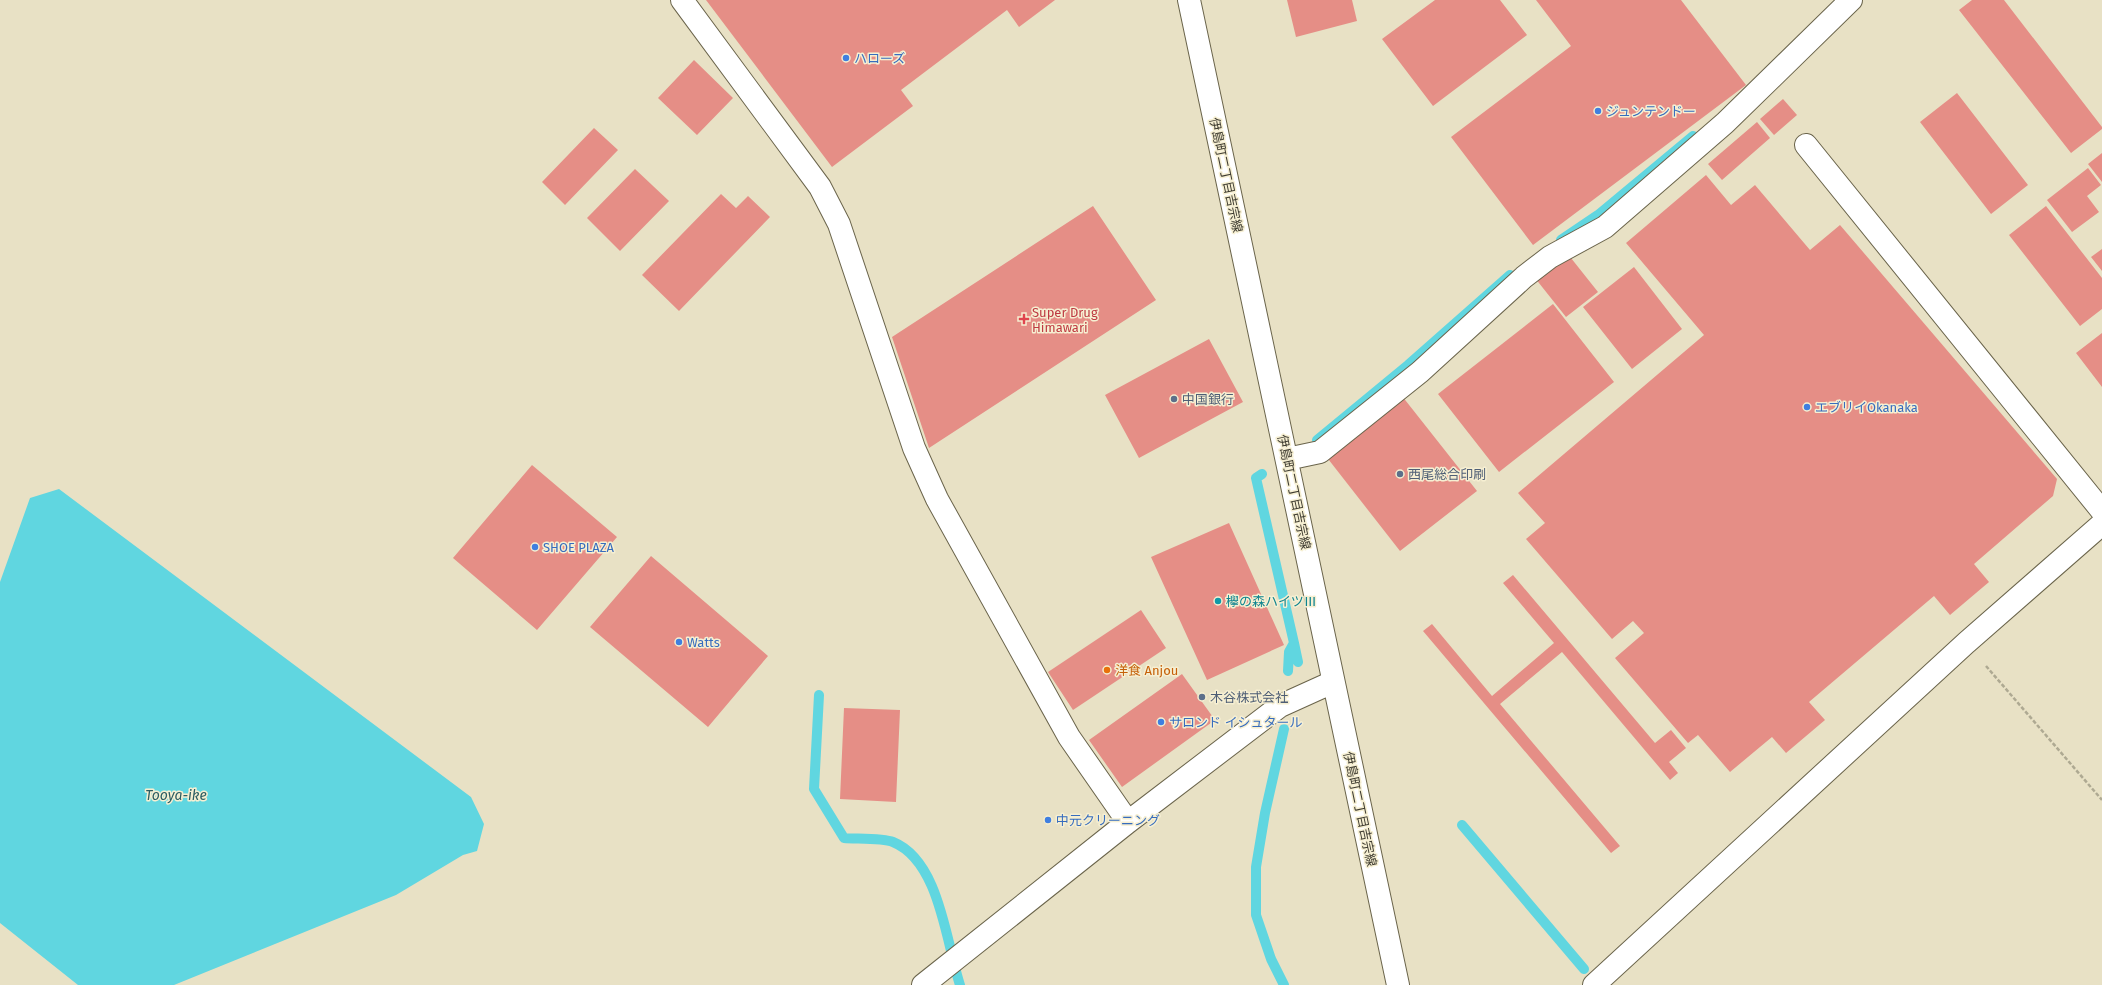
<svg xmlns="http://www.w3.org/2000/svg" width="2102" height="985" viewBox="0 0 2102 985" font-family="'Fira Sans','Noto Sans JP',sans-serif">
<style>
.water{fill:#60d6e0}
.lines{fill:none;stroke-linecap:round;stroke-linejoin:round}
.stream{stroke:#60d6e0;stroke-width:10}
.building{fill:#e58e86}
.minor-casing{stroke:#6a644b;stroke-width:24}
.path{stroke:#aea992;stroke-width:2.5;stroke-dasharray:4 2;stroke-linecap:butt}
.minor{stroke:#fff;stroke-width:22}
.shop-dot{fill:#3f7fe0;stroke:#f6efd2;stroke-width:1.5}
.health-dot{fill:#e0444e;stroke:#f6efd2;stroke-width:1.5}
.service-dot{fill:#5c6f8a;stroke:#f6efd2;stroke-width:1.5}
.culture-dot{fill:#0f9aa8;stroke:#f6efd2;stroke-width:1.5}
.food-dot{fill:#e8710a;stroke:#f6efd2;stroke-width:1.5}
.labels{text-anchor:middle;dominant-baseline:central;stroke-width:3;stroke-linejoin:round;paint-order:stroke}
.shop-label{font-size:13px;fill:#366cbe;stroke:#f6efd2;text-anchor:start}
.street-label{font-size:13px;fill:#3f3c31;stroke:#f6efd2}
.health-label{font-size:13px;fill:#be3a42;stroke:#f6efd2;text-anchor:start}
.service-label{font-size:13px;fill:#4e5e75;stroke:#f6efd2;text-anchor:start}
.culture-label{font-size:13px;fill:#0d838f;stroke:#f6efd2;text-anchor:start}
.food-label{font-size:13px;fill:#c56008;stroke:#f6efd2;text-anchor:start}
.water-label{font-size:14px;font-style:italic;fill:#2b5d62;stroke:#f6efd2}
</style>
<rect width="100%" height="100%" fill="#e8e1c5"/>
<path class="water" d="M 59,489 L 471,797 L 484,824 L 477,851 L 463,855 L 396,895 L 174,985 L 78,985 L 0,923 L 0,582 L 30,498 Z"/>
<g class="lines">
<path class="stream" d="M 1561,240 L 1598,215 L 1693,136
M 1317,440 L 1408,365 L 1510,275
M 1262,474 L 1256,478 L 1294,643 L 1289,652 L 1288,671
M 1294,643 L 1298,662
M 819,695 L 814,789 L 844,838 C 856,839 883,838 893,842 C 940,861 946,943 960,985
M 1462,825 L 1584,969
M 1284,985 L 1271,959 L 1256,915 L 1256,867 L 1265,813 L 1284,729"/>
</g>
<path class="building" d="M 706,0 L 1055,0 L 1019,27 L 1007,10 L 901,90 L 913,106 L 832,167 Z
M 1287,0 L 1352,0 L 1357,21 L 1296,37 Z
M 1435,0 L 1500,0 L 1527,35 L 1433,106 L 1382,39 Z
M 1536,0 L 1681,0 L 1746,85 L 1533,245 L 1451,137 L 1571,46 Z
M 1972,0 L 2004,0 L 2102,127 L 2102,129 L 2071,153 L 1959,10 Z
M 694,60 L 733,98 L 697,135 L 658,98 Z
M 1957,93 L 2028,185 L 1991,214 L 1920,122 Z
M 1783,99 L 1797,115 L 1774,135 L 1760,119 Z
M 1757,122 L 1770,138 L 1722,180 L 1708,164 Z
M 594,128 L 618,150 L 565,205 L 542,182 Z
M 2102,153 L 2102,182 L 2088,164 Z
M 2088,168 L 2101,185 L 2087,196 L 2099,212 L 2072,232 L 2047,200 Z
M 635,169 L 669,201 L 620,251 L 587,218 Z
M 1706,175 L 1731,205 L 1755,185 L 1810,250 L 1840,225 L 2057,479 L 2053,496 L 1974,564 L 1989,582 L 1950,615 L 1934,596 L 1809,702 L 1825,720 L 1786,753 L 1772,737 L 1730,772 L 1698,735 L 1688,743 L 1615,658 L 1644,633 L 1633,621 L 1612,639 L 1526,539 L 1545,523 L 1518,493 L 1704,335 L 1626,243 Z
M 721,194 L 736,208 L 748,196 L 770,217 L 679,311 L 642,275 Z
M 1093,206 L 1156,300 L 929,448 L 892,337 Z
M 2046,206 L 2102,278 L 2102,309 L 2080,326 L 2009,235 Z
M 2102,249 L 2102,271 L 2091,257 Z
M 1567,253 L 1598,292 L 1566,317 L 1535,278 Z
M 1634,267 L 1682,329 L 1632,369 L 1583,307 Z
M 1553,304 L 1614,382 L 1499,472 L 1438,394 Z
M 2102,333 L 2102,387 L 2076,353 Z
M 1209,339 L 1243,402 L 1139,458 L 1105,395 Z
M 1402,396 L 1477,491 L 1400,551 L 1325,455 Z
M 532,465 L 617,537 L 537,630 L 453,558 Z
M 1229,523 L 1284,645 L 1207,680 L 1151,557 Z
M 651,556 L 768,656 L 708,727 L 590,627 Z
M 1513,575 L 1655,743 L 1671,730 L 1686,748 L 1669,762 L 1678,773 L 1670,780 L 1562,652 L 1500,704 L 1620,846 L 1611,853 L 1423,631 L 1432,624 L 1492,696 L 1554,643 L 1503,583 Z
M 1141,610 L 1166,648 L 1073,710 L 1048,672 Z
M 1182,674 L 1215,720 L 1122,787 L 1089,740 Z
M 844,708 L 900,710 L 896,802 L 840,799 Z"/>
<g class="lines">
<defs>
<path id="minor" d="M 682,0 L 820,187 L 839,224 L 914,448 L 937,499 L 1069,737 L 1128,822
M 1189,0 L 1398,985
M 1806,145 L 2102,511
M 1287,459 L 1320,452 L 1420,372 L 1524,277 L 1550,257 L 1605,227 L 1725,123 L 1851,0
M 923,985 L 1128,822 L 1280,706 L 1333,682
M 1594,985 L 1966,643 L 2102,524"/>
</defs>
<use href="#minor" class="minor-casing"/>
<path class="path" d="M 1986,666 L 2102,800"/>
<use href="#minor" class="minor"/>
</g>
<g class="shop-dot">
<circle cx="846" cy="58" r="4"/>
<circle cx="1598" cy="111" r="4"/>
<circle cx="1807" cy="407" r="4"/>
<circle cx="535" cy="547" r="4"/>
<circle cx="679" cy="642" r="4"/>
<circle cx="1161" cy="722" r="4"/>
<circle cx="1048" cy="820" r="4"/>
</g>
<path class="health-dot" d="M1022 313h4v4h4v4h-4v4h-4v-4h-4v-4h4z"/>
<g class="service-dot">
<circle cx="1174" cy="399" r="4"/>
<circle cx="1400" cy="474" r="4"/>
<circle cx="1202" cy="697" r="4"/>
</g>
<circle class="culture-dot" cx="1218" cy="601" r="4"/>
<circle class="food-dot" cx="1107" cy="670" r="4"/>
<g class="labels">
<g class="shop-label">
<text x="854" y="58">ハローズ</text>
<text x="1606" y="111">ジュンテンドー</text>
<text x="1815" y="407">エブリイOkanaka</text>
<text x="543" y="547">SHOE PLAZA</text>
<text x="687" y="642">Watts</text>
<text x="1169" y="722">サロンド イシュタール</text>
<text x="1056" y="820">中元クリーニング</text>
</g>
<g class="street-label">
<text transform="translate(1226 175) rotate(78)">伊島町二丁目吉宗線</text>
<text transform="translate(1294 492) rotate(78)">伊島町二丁目吉宗線</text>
<text transform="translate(1360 809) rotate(78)">伊島町二丁目吉宗線</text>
</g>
<g class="health-label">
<text x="1032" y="312">Super Drug<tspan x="1032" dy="15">Himawari</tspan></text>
</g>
<g class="service-label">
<text x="1182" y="399">中国銀行</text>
<text x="1408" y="474">西尾総合印刷</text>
<text x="1210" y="697">木谷株式会社</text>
</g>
<g class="culture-label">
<text x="1226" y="601">欅の森ハイツⅢ</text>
</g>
<g class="food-label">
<text x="1115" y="670">洋食 Anjou</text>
</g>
<g class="water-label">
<text x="176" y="795">Tooya-ike</text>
</g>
</g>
</svg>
